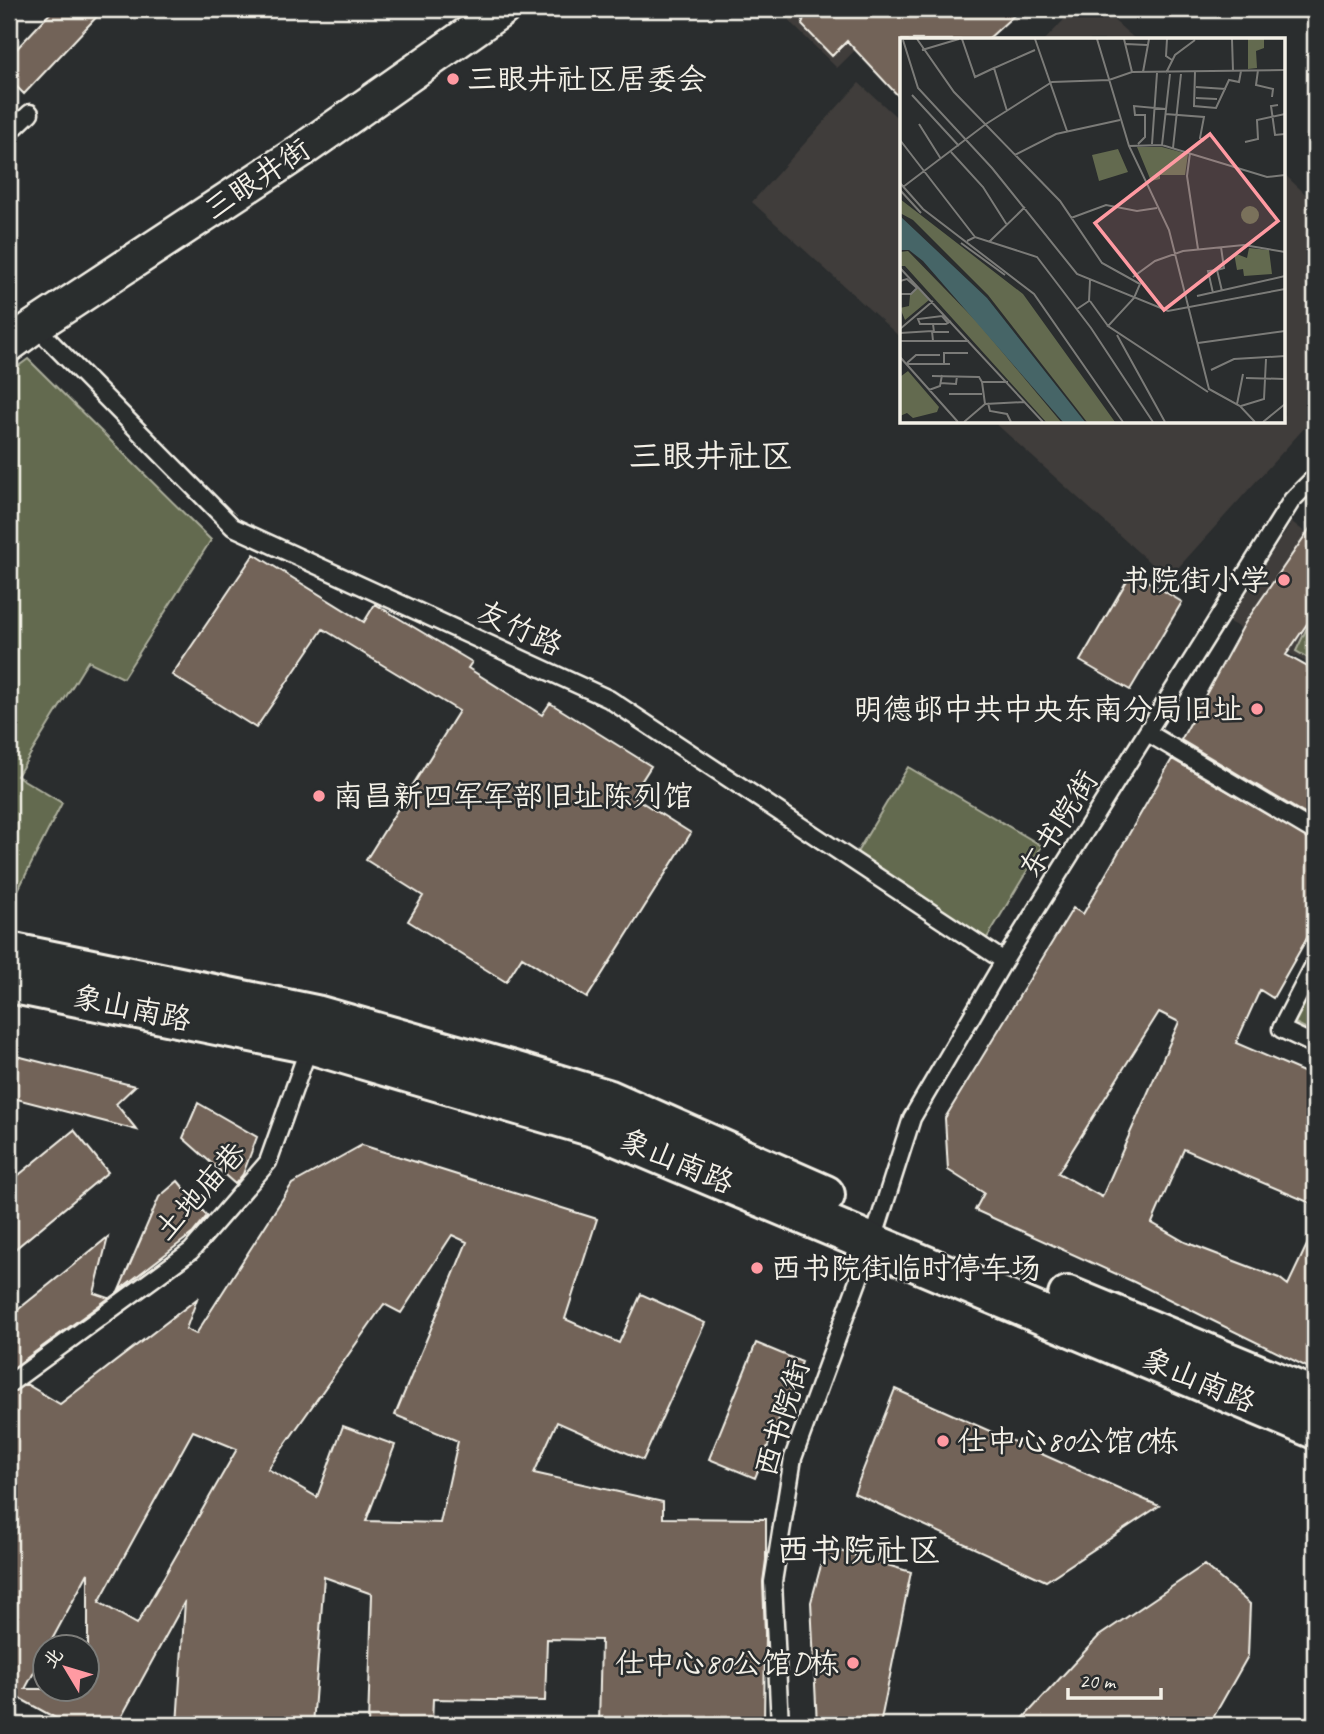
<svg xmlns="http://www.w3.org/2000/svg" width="1324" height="1734" viewBox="0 0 1324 1734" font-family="Caveat,'LXGW WenKai TC',sans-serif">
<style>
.built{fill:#403d3b}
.green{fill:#636a4f;stroke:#acae9c;stroke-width:2}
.building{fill:#726358;stroke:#f4f1e8;stroke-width:2;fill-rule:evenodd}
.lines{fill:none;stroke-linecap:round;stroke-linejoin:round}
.service-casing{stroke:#f4f1e8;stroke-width:21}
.minor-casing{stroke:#f4f1e8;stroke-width:38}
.primary-casing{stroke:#f4f1e8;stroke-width:44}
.service{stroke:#2a2d2e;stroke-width:16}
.minor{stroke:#2a2d2e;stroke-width:33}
.primary{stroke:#2a2d2e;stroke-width:38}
.poi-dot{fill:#ff9aa2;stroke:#2a2d2e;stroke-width:2.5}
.labels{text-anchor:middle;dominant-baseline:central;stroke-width:5;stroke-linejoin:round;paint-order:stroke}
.poi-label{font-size:30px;fill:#f4f1e8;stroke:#2a2d2e;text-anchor:start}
.street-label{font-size:30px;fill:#f4f1e8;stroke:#2a2d2e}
.quarter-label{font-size:33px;fill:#f4f1e8;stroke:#2a2d2e}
.inset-road{fill:none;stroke:#7b7b78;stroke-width:2}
.view{fill:#ff9aa2;fill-opacity:0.15;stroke:#ff9aa2;stroke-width:3.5}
.inset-edge{fill:none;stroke:#f4f1e8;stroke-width:3.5}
</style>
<rect width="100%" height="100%" fill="#2a2d2e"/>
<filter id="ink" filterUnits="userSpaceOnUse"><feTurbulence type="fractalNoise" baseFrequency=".0143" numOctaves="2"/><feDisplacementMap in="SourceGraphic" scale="14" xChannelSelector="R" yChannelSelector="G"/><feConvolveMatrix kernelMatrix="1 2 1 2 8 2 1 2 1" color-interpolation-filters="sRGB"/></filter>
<g filter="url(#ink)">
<path class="built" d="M 791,9 L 897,9 L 837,68 L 790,22 Z
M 1074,9 L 1101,9 L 1136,40 L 1045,40 Z
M 859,83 L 902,122 L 902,339 L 752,202 Z
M 1284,174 L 1315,203 L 1315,416 L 1168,579 L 994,422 L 1284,422 Z
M 1292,522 L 1315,540 L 1315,667 L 1227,621 Z"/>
<path class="green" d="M 28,359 L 211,540 L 123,678 L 88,661 L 17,776 L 62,803 L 13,900 L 9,899 L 9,373 Z
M 1314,613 L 1315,614 L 1315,662 L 1296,651 Z
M 908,767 L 1042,846 L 987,938 L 853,859 Z
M 1315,982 L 1315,1033 L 1295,1023 Z"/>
<path class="building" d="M 54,9 L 104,9 L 24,94 L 9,79 L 9,57 Z
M 806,9 L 1021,9 L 987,40 L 902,40 L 902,100 L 847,41 L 832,56 L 802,25 Z
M 1315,521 L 1315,612 L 1286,655 L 1315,671 L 1315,820 L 1181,740 L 1245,623 Z
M 254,554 L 364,622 L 375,604 L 472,662 L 468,668 L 542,715 L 550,703 L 651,766 L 632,796 L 691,833 L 587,998 L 522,957 L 506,982 L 408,921 L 423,896 L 366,860 L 459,711 L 323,629 L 256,728 L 172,675 Z
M 1132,572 L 1182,602 L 1130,690 L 1080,661 Z
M 1172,759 L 1315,842 L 1315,924 L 1273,998 L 1260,990 L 1236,1043 L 1315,1077 L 1315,1205 L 1184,1149 L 1152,1223 L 1185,1242 L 1279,1278 L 1288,1285 L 1315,1228 L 1315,1371 L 1134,1282 L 975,1210 L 984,1193 L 948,1170 L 945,1118 L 1073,908 L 1083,914 ZM 1159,1012 L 1179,1022 L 1102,1197 L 1058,1173 Z
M 9,1054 L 135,1086 L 116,1104 L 137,1130 L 9,1097 Z
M 198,1103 L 257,1137 L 243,1174 L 235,1184 L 183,1138 Z
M 74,1130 L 108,1172 L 9,1254 L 9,1183 Z
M 362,1145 L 597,1219 L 565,1319 L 619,1343 L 641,1294 L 705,1323 L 643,1460 L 557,1422 L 534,1473 L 663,1502 L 663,1518 L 766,1519 L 766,1560 L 763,1582 L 765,1633 L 764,1725 L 599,1725 L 601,1640 L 547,1639 L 545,1701 L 433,1699 L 432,1725 L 368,1725 L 372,1594 L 324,1577 L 313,1725 L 177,1725 L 185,1601 L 117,1725 L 68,1725 L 19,1698 L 9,1718 L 9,1394 L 26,1384 L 60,1404 L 197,1299 L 186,1329 L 196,1334 L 292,1184 ZM 452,1235 L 467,1242 L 395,1415 L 458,1441 L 440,1523 L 366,1521 L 395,1445 L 343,1426 L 317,1497 L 268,1469 L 384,1304 L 401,1313 ZM 193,1431 L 237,1449 L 137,1624 L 99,1602 ZM 88,1573 L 88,1689 L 25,1689 L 46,1650 L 46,1647 L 48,1647 Z
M 178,1181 L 207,1216 L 193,1233 L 119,1290 L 159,1197 Z
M 108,1237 L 94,1293 L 109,1298 L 9,1371 L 9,1317 Z
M 756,1343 L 802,1362 L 755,1478 L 709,1459 Z
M 895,1389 L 1159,1506 L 1046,1581 L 854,1493 Z
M 826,1547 L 911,1572 L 880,1725 L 817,1725 L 811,1602 Z
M 1204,1565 L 1250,1604 L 1248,1656 L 1209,1725 L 1017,1725 L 1099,1636 Z"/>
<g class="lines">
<defs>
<path id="service" d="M 9,133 L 30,113
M 35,326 L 233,527 L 609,699 L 1004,961
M 1148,733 L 1315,832
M 1315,963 L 1281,1029 L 1315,1045
M 9,1384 L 191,1251 L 268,1162 L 310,1044
M 780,1725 L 773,1582 L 793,1458 L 872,1243 L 912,1118 L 1004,961 L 1292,500 L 1315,477"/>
<path id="minor" d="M 9,345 L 35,326 L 301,151 L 503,9"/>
<path id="primary" d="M 9,952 L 316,1015 L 513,1071 L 607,1099 L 825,1195
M 9,983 L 310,1044 L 597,1128 L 1315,1429
M 1068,1296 L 1315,1398"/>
</defs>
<use href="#service" class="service-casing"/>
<use href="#minor" class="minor-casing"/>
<use href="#primary" class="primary-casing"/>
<use href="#service" class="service"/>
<use href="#minor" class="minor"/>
<use href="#primary" class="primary"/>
</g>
</g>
<g class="poi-dot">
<circle cx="453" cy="79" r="7"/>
<circle cx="1284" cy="580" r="7"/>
<circle cx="1257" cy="709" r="7"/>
<circle cx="319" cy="796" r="7"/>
<circle cx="757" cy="1268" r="7"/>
<circle cx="943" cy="1441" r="7"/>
<circle cx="853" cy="1663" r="7"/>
</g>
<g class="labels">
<g class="poi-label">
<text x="467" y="79">三眼井社区居委会</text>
<text x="1270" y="580" text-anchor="end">书院街小学</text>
<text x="1243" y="709" text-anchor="end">明德邨中共中央东南分局旧址</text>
<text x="333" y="796">南昌新四军军部旧址陈列馆</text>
<text x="771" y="1268">西书院街临时停车场</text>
<text x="957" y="1441">仕中心80公馆C栋</text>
<text x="839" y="1663" text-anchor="end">仕中心80公馆D栋</text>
</g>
<g class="street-label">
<text transform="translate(257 179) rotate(-34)">三眼井街</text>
<text transform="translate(520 628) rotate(25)">友竹路</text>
<text transform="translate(1058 824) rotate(-58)">东书院街</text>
<text transform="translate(132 1008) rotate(12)">象山南路</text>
<text transform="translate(677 1161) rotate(23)">象山南路</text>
<text transform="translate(200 1191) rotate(-48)">土地庙巷</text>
<text transform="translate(1199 1380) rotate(23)">象山南路</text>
<text transform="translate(782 1418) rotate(-73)">西书院街</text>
</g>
<g class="quarter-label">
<text x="711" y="456">三眼井社区</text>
<text x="859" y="1550">西书院社区</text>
</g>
</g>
<g transform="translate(900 38)">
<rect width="385" height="385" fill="#2a2d2e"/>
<path d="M 348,1 L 364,1 L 364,10 L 356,13 L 357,30 L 348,31 ZM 237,109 L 262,109 L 288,116 L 285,137 L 260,137 L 260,141 L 251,143 ZM 218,111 L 228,134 L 199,143 L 192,117 ZM 0,161 L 123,256 L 215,384 L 187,384 L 88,257 L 13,182 L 0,175 ZM341 177a9 9 0 1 1 18 0a9 9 0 1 1-18 0ZM 349,210 L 369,212 L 372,236 L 344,238 L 343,231 L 337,232 L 334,215 L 347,220 ZM 8,213 L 78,285 L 161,384 L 146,384 L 5,228 L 0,228 L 0,214 ZM 18,249 L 29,262 L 5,282 L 0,270 L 9,268 L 10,257 ZM 8,333 L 39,369 L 37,374 L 13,380 L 7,375 L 0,378 L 0,339 Z" fill="#636a4f"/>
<path d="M 0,178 L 87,260 L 185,384 L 163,384 L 23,223 L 9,212 L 0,212 Z" fill="#466567"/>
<path class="inset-road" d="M 17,1 L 54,54 L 160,163 L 202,225 L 240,246 L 234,260 L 208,288 L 308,354M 62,1 L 75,39 L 94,30 L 107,73M 135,1 L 167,93M 197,1 L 229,108 L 269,192 L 309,351 L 340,368 L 355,384M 224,1 L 232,34M 267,1 L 266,18 L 272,22M 332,1 L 333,33M 3,2 L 18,50 L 92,130 L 177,236 L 268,273 L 385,251M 226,6 L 247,7M 22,12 L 59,1M 92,31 L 135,12M 358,32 L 356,47 L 373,51 L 372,59M 243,34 L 249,1M 295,34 L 294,68 L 316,70 L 329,42 L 339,44 L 341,33M 266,35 L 275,17 L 295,2M 296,49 L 326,51M 12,57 L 59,108M 296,60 L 317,61M 378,67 L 371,68 L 375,97 L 385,96M 265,76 L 304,79 L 300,100 L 304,103M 19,86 L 41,121M 0,102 L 75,199M 345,104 L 358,101 L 357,82 L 385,76M 238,106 L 245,99 L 245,77 L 235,77 L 234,68 L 266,71M 252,106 L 257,35M 262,107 L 270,36M 229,108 L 262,107 L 367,139 L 385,137M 273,110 L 281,36M 51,114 L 83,149 L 107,187M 290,115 L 287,138 L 298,211M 115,117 L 156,96 L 220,82M 0,145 L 23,171 L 134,256 L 223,384M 3,149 L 86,86 L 152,44 L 209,42 L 232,34 L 385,32M 0,152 L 21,175M 171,180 L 206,167 L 237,173 L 257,170M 67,203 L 75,199 L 137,219 L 191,290 L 253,384M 89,204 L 125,169M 61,205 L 105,237M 321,209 L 324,230 L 317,232 L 322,253M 0,230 L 143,384M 233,239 L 255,223 L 283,213 L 344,207 L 385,214M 0,243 L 7,241 L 17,250 L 11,256 L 0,256M 313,255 L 308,233 L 317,232M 297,258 L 385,238M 190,263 L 208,288M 177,271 L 189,263 L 190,242M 48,285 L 42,278 L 18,281 L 20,286 L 46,286 L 48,285 L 51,283M 33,286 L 34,294 L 49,294M 0,291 L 33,263M 0,295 L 32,293 L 33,303M 217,297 L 265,384M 0,303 L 69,303M 298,305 L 385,293M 0,319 L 58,384M 7,325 L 16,317 L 40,317M 7,326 L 50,326M 44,326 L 44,315 L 68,315M 311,332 L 334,321 L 385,318M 32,338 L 79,339 L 82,344M 346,340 L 385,341M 40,345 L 56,346 L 57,338M 29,352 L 40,348 L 42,337M 49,356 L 82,356M 88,365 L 90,373 L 107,376 L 111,384M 85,366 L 82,344 L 108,344M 337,366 L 343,336M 341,368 L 364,361 L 366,321M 64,384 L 85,366 L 124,364M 363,384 L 385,366"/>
<path class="view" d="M 310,96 L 378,183 L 264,272 L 195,185 Z"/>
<rect width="385" height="385" class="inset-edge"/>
</g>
<rect width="1324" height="1734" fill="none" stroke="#2a2d2e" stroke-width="35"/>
<rect x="18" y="18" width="1289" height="1699" fill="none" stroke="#f4f1e8" stroke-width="2.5" filter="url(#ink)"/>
<g transform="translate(66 1668) rotate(308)"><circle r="33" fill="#2a2d2e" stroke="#7b7b78" stroke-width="2"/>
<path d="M0-5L12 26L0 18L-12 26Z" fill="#ff9aa2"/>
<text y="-10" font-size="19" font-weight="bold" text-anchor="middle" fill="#f4f1e8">北</text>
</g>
<path d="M1068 1688v10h93v-10" fill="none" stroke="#f4f1e8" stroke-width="3.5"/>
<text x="1079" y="1688" font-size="21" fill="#f4f1e8" stroke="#2a2d2e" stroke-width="5" paint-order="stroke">20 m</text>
</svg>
